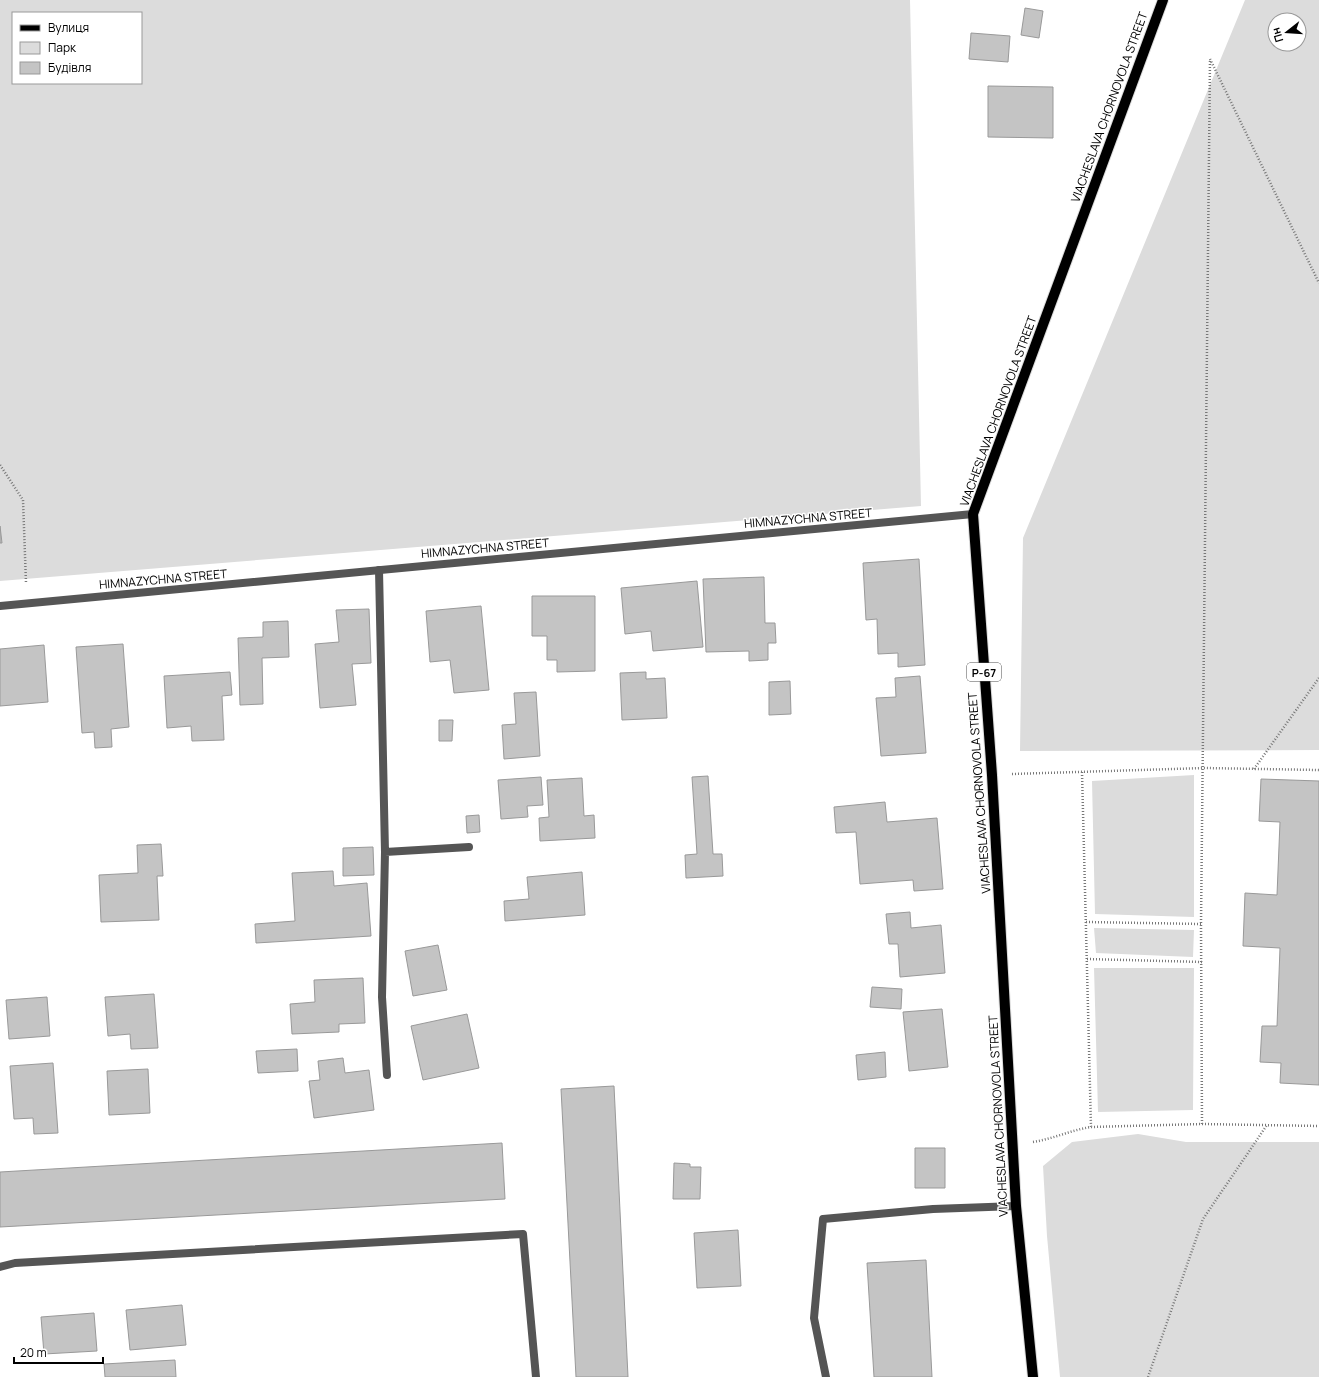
<svg xmlns="http://www.w3.org/2000/svg" width="1319" height="1377" viewBox="0 0 1319 1377" font-family="Manrope,sans-serif">
<style>
.green{fill:#dcdcdc;fill-rule:evenodd}
.building{fill:#c4c4c4;stroke:#999}
.lines{fill:none;stroke-linecap:round;stroke-linejoin:round}
.primary-casing{stroke:#dbdbdb;stroke-width:12}
.path{stroke:#777;stroke-width:2.5;stroke-dasharray:1 2;stroke-linecap:butt}
.service{stroke:#555;stroke-width:8}
.minor{stroke:#555;stroke-width:8}
.primary{stroke:#000;stroke-width:10}
.labels{text-anchor:middle;dominant-baseline:central;stroke-width:3;stroke-linejoin:round;paint-order:stroke}
.shield{fill:#fff;stroke:#4c4c4c;stroke-width:1}
.shield-label{font-size:11px;font-weight:bold;fill:#000}
.street-label{font-size:12px;fill:#000;stroke:#fff}
</style>
<rect width="100%" height="100%" fill="#fff"/>
<path class="green" d="M 0,0 L 910,0 L 921,506 L 0,581 ZM 13,13 L 141,13 L 141,83 L 13,83 Z
M 1245,0 L 1319,0 L 1319,750 L 1020,751 L 1023,538 ZM 1275,20 L 1299,20 L 1299,44 L 1275,44 Z
M 1194,775 L 1194,917 L 1095,914 L 1092,781 Z
M 1094,928 L 1194,930 L 1193,957 L 1096,953 Z
M 1094,968 L 1194,968 L 1193,1110 L 1098,1112 Z
M 1138,1134 L 1186,1142 L 1319,1142 L 1319,1377 L 1060,1377 L 1047,1236 L 1043,1166 L 1072,1142 Z"/>
<path class="building" d="M 1025,8 L 1043,11 L 1039,38 L 1021,35 Z
M 971,33 L 1010,36 L 1008,62 L 969,59 Z
M 988,86 L 1053,87 L 1053,138 L 988,137 Z
M 0,526 L 2,543 L 0,543 Z
M 919,559 L 925,665 L 898,667 L 898,653 L 878,654 L 877,619 L 866,620 L 863,563 Z
M 764,577 L 765,623 L 775,623 L 776,643 L 768,643 L 768,660 L 749,661 L 749,651 L 706,652 L 703,579 Z
M 697,581 L 703,647 L 653,651 L 651,631 L 625,634 L 621,588 Z
M 532,596 L 595,596 L 595,671 L 557,672 L 557,660 L 547,660 L 547,636 L 532,636 Z
M 481,606 L 489,690 L 454,693 L 450,660 L 430,662 L 426,611 Z
M 369,609 L 371,663 L 352,664 L 356,705 L 320,708 L 315,644 L 339,642 L 336,610 Z
M 288,621 L 289,657 L 262,658 L 263,704 L 240,705 L 238,638 L 263,637 L 263,622 Z
M 123,644 L 129,727 L 111,729 L 112,747 L 95,748 L 94,732 L 82,733 L 76,647 Z
M 44,645 L 48,702 L 0,706 L 0,649 Z
M 230,672 L 232,695 L 222,696 L 224,740 L 192,741 L 191,726 L 167,728 L 164,676 Z
M 646,672 L 646,679 L 665,678 L 667,718 L 622,720 L 620,673 Z
M 920,676 L 926,753 L 881,756 L 876,698 L 896,697 L 895,678 Z
M 790,681 L 791,714 L 769,715 L 769,682 Z
M 536,692 L 540,756 L 504,759 L 502,725 L 516,724 L 514,693 Z
M 439,720 L 453,720 L 452,741 L 439,741 Z
M 708,776 L 713,854 L 722,854 L 723,876 L 686,878 L 685,855 L 697,854 L 692,777 Z
M 541,777 L 543,805 L 527,806 L 528,817 L 501,819 L 498,780 Z
M 582,778 L 584,816 L 594,815 L 595,838 L 540,841 L 539,818 L 549,817 L 547,780 Z
M 1261,779 L 1319,781 L 1319,1085 L 1280,1083 L 1281,1063 L 1260,1062 L 1262,1026 L 1277,1026 L 1280,948 L 1243,946 L 1245,893 L 1277,895 L 1280,822 L 1259,821 Z
M 885,802 L 887,822 L 937,818 L 943,889 L 914,891 L 913,880 L 860,884 L 856,832 L 836,833 L 834,807 Z
M 479,815 L 480,832 L 467,833 L 466,816 Z
M 161,844 L 163,876 L 157,876 L 159,920 L 101,922 L 99,875 L 138,873 L 137,845 Z
M 373,847 L 374,875 L 343,876 L 343,848 Z
M 333,871 L 334,886 L 367,883 L 371,936 L 256,943 L 255,924 L 295,921 L 292,873 Z
M 582,872 L 585,915 L 505,921 L 504,901 L 529,899 L 527,877 Z
M 910,912 L 911,928 L 941,925 L 945,973 L 900,977 L 898,944 L 889,944 L 886,914 Z
M 438,945 L 447,990 L 413,996 L 405,951 Z
M 363,978 L 365,1023 L 339,1024 L 339,1032 L 292,1034 L 290,1004 L 315,1002 L 314,980 Z
M 872,987 L 902,989 L 901,1009 L 870,1007 Z
M 154,994 L 158,1048 L 131,1049 L 130,1034 L 108,1036 L 105,997 Z
M 47,997 L 50,1036 L 9,1039 L 6,1000 Z
M 942,1009 L 948,1067 L 909,1071 L 903,1012 Z
M 467,1014 L 479,1068 L 423,1080 L 411,1026 Z
M 297,1049 L 298,1071 L 258,1073 L 256,1051 Z
M 885,1052 L 886,1077 L 858,1080 L 856,1055 Z
M 343,1058 L 345,1073 L 369,1070 L 374,1110 L 314,1118 L 309,1081 L 320,1080 L 318,1061 Z
M 53,1063 L 58,1133 L 34,1134 L 33,1118 L 14,1119 L 10,1066 Z
M 148,1069 L 150,1113 L 109,1115 L 107,1071 Z
M 614,1086 L 628,1377 L 576,1377 L 561,1089 Z
M 502,1143 L 505,1199 L 0,1227 L 0,1172 Z
M 915,1148 L 945,1148 L 945,1188 L 915,1188 Z
M 674,1163 L 690,1164 L 690,1167 L 701,1167 L 700,1199 L 673,1199 Z
M 738,1230 L 741,1286 L 697,1288 L 694,1233 Z
M 926,1260 L 932,1377 L 874,1377 L 867,1263 Z
M 182,1305 L 186,1345 L 130,1350 L 126,1310 Z
M 94,1313 L 97,1351 L 44,1354 L 41,1317 Z
M 175,1360 L 176,1377 L 105,1377 L 104,1364 Z"/>
<g class="lines">
<defs>
<path id="primary" d="M 1033,1377 L 1016,1206 L 992,775 L 973,514 L 1163,0"/>
</defs>
<use href="#primary" class="primary-casing"/>
<path class="path" d="M 1210,59 L 1319,283
M 0,465 L 23,500 L 26,583
M 1254,769 L 1319,678
M 1082,772 L 1091,1127
M 1012,774 L 1204,768 L 1319,770
M 1086,922 L 1201,924
M 1087,959 L 1202,962
M 1202,1124 L 1201,924 L 1210,59
M 1033,1142 C 1053,1139 1071,1130 1091,1127 L 1202,1124 L 1319,1126
M 1148,1377 L 1203,1219 L 1267,1125"/>
<path class="service" d="M 379,570 L 385,852 L 382,997 L 387,1075
M 385,852 L 469,847
M 0,1267 L 15,1263 L 523,1234 L 536,1377"/>
<path class="minor" d="M 0,606 L 973,514
M 826,1377 L 814,1318 L 823,1219 L 933,1209 L 1016,1206"/>
<use href="#primary" class="primary"/>
</g>
<g class="labels">
<rect class="shield" x="967" y="663" width="34" height="18" rx="3"/>
<g class="shield-label">
<text x="984" y="672">Р-67</text>
</g>
<g class="street-label">
<text transform="translate(1109 107) rotate(-70)">VIACHESLAVA CHORNOVOLA STREET</text>
<text transform="translate(998 411) rotate(-70)">VIACHESLAVA CHORNOVOLA STREET</text>
<text transform="translate(808 518) rotate(-5)">HIMNAZYCHNA STREET</text>
<text transform="translate(485 548) rotate(-5)">HIMNAZYCHNA STREET</text>
<text transform="translate(163 579) rotate(-5)">HIMNAZYCHNA STREET</text>
<text transform="translate(979 793) rotate(-94)">VIACHESLAVA CHORNOVOLA STREET</text>
<text transform="translate(998 1116) rotate(-93)">VIACHESLAVA CHORNOVOLA STREET</text>
</g>
</g>
<rect x="12" y="12" width="130" height="72" fill="#ffffff" stroke="#999999"/>
<rect x="20" y="25" width="20" height="6" fill="#000000" stroke="#999999"/>
<text x="48" y="32" font-size="12" fill="#000000">Вулиця</text>
<rect x="20" y="42" width="20" height="12" fill="#dcdcdc" stroke="#999999"/>
<text x="48" y="52" font-size="12" fill="#000000">Парк</text>
<rect x="20" y="62" width="20" height="12" fill="#c4c4c4" stroke="#999999"/>
<text x="48" y="72" font-size="12" fill="#000000">Будівля</text>
<g transform="translate(1287 32) rotate(253)"><circle r="19" fill="#ffffff" stroke="#999999"/>
<path d="M0-3L7 15L0 10L-7 15Z" fill="#000000"/>
<text y="-6" font-size="11" font-weight="bold" text-anchor="middle" fill="#000000">Пн</text>
</g>
<path d="M14 1357v6h89v-6" fill="none" stroke="#000000" stroke-width="2"/>
<text x="20" y="1357" font-size="12" fill="#000000" stroke="#ffffff" stroke-width="3" paint-order="stroke">20 m</text>
</svg>
